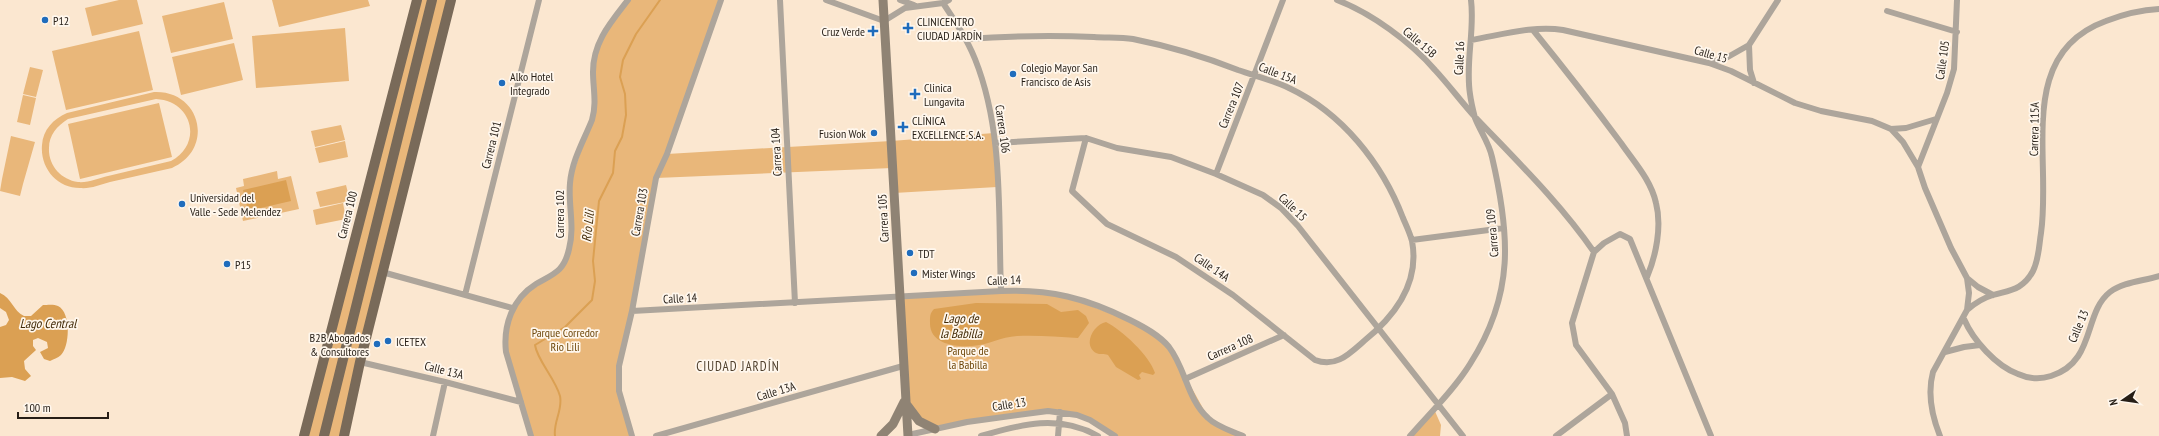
<svg xmlns="http://www.w3.org/2000/svg" width="2159" height="436" viewBox="0 0 2159 436" font-family="'PT Sans Narrow',sans-serif">
<style>
.green{fill:#e9b77a;fill-rule:evenodd}
.water{fill:#dba053}
.lines{fill:none;stroke-linecap:round;stroke-linejoin:round}
.stream{stroke:#dba053;stroke-width:2}
.street{stroke:#ada59b;stroke-width:6}
.secondary{stroke:#8f8374;stroke-width:9}
.primary{stroke:#796a59;stroke-width:10}
.poi-dot{fill:#1f6cbc;stroke:#fff7ed;stroke-width:1.5}
.labels{text-anchor:middle;dominant-baseline:central;stroke-width:3.5;stroke-linejoin:round;paint-order:stroke}
.poi-label{font-size:12px;fill:#261e16;stroke:#fff7ed;text-anchor:start}
.street-label{font-size:12px;fill:#261e16;stroke:#fff7ed}
.park-label{font-size:12px;fill:#6f480b;stroke:#fff7ed}
.water-label{font-size:13px;font-style:italic;fill:#412906;stroke:#fff7ed}
.neighbourhood-label{font-size:13px;letter-spacing:1px;fill:#4e3e2a;stroke:#fff7ed}
</style>
<rect width="100%" height="100%" fill="#fbe7d0"/>
<path class="green" d="M 119,0 L 137,0 L 143,24 L 92,36 L 85,8 Z
M 272,0 L 368,0 L 370,6 L 279,27 Z
M 417,0 L 451,0 L 344,436 L 304,436 Z
M 628,0 L 721,0 L 667,154 L 891,141 L 994,133 L 997,187 L 894,193 L 892,168 L 656,178 L 619,366 L 619,391 L 632,436 L 531,436 L 506,352 L 506,326 L 521,297 L 557,273 L 569,250 L 570,183 L 592,119 L 593,71 L 600,40 Z
M 224,2 L 233,39 L 171,53 L 162,16 Z
M 345,28 L 349,81 L 256,88 L 252,36 Z
M 139,31 L 153,90 L 66,110 L 52,51 Z
M 234,43 L 243,80 L 181,95 L 172,57 Z
M 30,67 L 43,70 L 36,97 L 23,94 Z
M 154,92 C 201,90 215,149 172,168 C 151,173 131,177 110,182 C 100,185 90,189 80,188 C 57,188 40,168 42,145 C 43,130 53,119 67,113 ZM 156,99 C 193,101 203,144 171,161 C 150,166 129,171 108,176 C 99,178 88,183 78,182 C 61,180 48,165 49,148 C 49,135 57,126 68,119 Z
M 23,95 L 36,98 L 30,125 L 17,122 Z
M 159,103 L 172,157 L 80,179 L 68,124 Z
M 341,125 L 345,140 L 315,147 L 311,131 Z
M 11,136 L 35,142 L 23,184 L 2,179 Z
M 345,141 L 348,157 L 319,163 L 315,148 Z
M 277,171 L 278,179 L 291,176 L 299,209 L 243,221 L 236,188 L 244,186 L 243,179 Z
M 2,179 L 23,184 L 20,196 L 0,191 Z
M 346,185 L 350,201 L 320,207 L 316,192 Z
M 343,203 L 346,219 L 316,225 L 313,210 Z
M 1023,290 L 1059,294 L 1141,325 L 1169,347 L 1209,419 L 1243,436 L 1115,436 L 1090,420 L 1048,411 L 935,429 L 908,407 L 899,296 Z
M 1434,409 L 1441,425 L 1440,436 L 1410,436 Z"/>
<path class="water" d="M 286,180 L 291,201 L 248,211 L 243,190 Z
M 0,293 C 12,298 13,311 24,316 L 31,316 L 43,305 C 47,305 54,304 58,306 C 71,312 70,346 61,355 C 58,358 53,359 50,361 L 44,359 L 40,352 L 48,348 L 47,342 L 38,338 L 33,340 L 33,346 L 36,350 L 24,361 L 25,369 L 31,376 L 25,381 L 12,377 L 0,378 L 0,327 L 6,325 L 9,320 L 6,312 L 0,308 Z
M 976,303 L 1047,304 L 1061,312 L 1078,310 L 1086,316 L 1089,323 L 1078,338 C 1058,337 1038,335 1017,336 C 1001,337 988,345 972,346 C 955,347 929,344 930,322 C 930,316 930,313 934,309 Z
M 1106,322 C 1122,330 1150,356 1155,373 L 1153,375 L 1142,372 L 1139,375 L 1141,379 L 1138,380 L 1116,367 L 1108,355 C 1104,353 1100,355 1096,353 C 1082,345 1094,324 1106,322 Z"/>
<g class="lines">
<path class="stream" d="M 555,436 C 553,422 563,410 560,396 C 555,378 537,360 535,345 L 565,327 L 592,300 L 595,281 L 593,261 L 599,201 L 613,173 L 615,151 L 622,137 L 626,115 L 625,94 L 620,77 L 623,60 L 636,34 L 660,0"/>
<path class="street" d="M 780,0 L 795,303
M 826,0 L 884,21 L 905,8 L 943,3 L 949,0
M 900,0 L 914,5
M 1337,0 C 1371,13 1411,42 1435,70 C 1449,85 1462,103 1476,118 C 1517,161 1560,203 1594,252
M 943,3 C 955,21 967,39 975,59 C 1004,131 998,214 1001,291
M 1887,11 L 1957,32
M 1533,30 C 1563,67 1592,104 1621,143 C 1634,162 1651,180 1656,203 C 1662,226 1656,256 1647,277
M 966,39 C 1009,36 1051,35 1094,37 C 1106,38 1120,37 1133,39 C 1168,46 1205,57 1238,70 C 1255,76 1273,80 1289,88 C 1342,113 1382,163 1403,218 C 1406,225 1410,233 1412,241 C 1420,283 1395,316 1364,341 C 1349,354 1336,368 1315,360 L 1233,295 L 1176,257 L 1107,224 L 1072,191 L 1086,138
M 1471,40 C 1501,35 1534,25 1563,30 L 1709,63 L 1731,71 L 1795,103 L 1821,111 L 1872,121 L 1891,129 L 1903,142 L 1918,167 L 1925,188 L 1951,248 L 1967,278 L 1969,293 L 1967,310 L 1933,372 C 1927,394 1932,416 1940,436
M 1749,45 L 1750,70 L 1754,83
M 1709,63 L 1726,58 L 1749,45 L 1778,0
M 1891,129 L 1906,128 L 1936,119
M 995,143 L 1086,138 L 1117,148 L 1171,157 L 1216,174 L 1263,195 L 1281,208 L 1298,226 L 1463,436
M 1918,167 L 1947,93 L 1954,69 L 1957,0
M 1216,174 L 1283,0
M 1412,240 L 1504,228
M 382,272 L 512,308
M 1967,278 L 1978,287 L 1993,295
M 465,295 L 539,0
M 1967,310 C 1975,303 1983,298 1993,295 C 2010,290 2023,290 2033,271 C 2039,259 2039,245 2041,233 C 2052,158 2015,54 2106,21 C 2124,14 2140,10 2159,9
M 632,311 L 1001,291 C 1050,289 1086,298 1130,320 C 1144,327 1159,335 1169,347 C 1186,369 1187,399 1208,418 C 1217,427 1232,431 1243,436
M 1964,319 C 1973,340 1996,366 2018,374 C 2029,379 2039,380 2051,376 C 2096,362 2083,313 2110,292 C 2123,282 2143,281 2159,276
M 1945,352 L 1964,347 L 1980,345
M 360,362 L 445,382 L 521,402
M 1185,379 L 1284,335
M 908,435 L 967,422 L 1048,411 L 1077,415 L 1090,420 L 1115,436
M 433,436 L 445,382
M 531,436 L 506,352 C 503,326 512,299 536,284 C 553,274 564,272 569,249 C 575,227 568,205 570,183 C 572,160 584,140 592,120 C 597,103 593,88 593,72 C 593,42 611,22 628,0
M 632,436 L 619,391 L 619,366 L 632,311 L 656,178 L 667,154 L 721,0
M 656,436 L 903,366
M 981,436 C 1022,424 1059,414 1098,436
M 1058,436 L 1060,412
M 1410,436 C 1430,413 1454,390 1470,364 C 1515,294 1510,234 1492,157 C 1489,143 1480,131 1475,118 C 1473,110 1471,102 1470,94 C 1465,63 1475,31 1471,0
M 1556,436 L 1612,394
M 1627,436 L 1625,423 L 1612,394 L 1576,345 L 1572,323 L 1594,252 L 1604,243 L 1620,234 L 1630,239 L 1711,436"/>
<path class="secondary" d="M 883,0 L 908,436
M 907,405 L 919,421 L 935,429
M 881,436 L 893,424 L 904,402"/>
<path class="primary" d="M 304,436 L 417,0
M 324,436 L 432,0
M 344,436 L 360,362 L 451,0"/>
</g>
<g class="poi-dot">
<circle cx="45" cy="20" r="4"/>
<path d="M906 22h4v4h4v4h-4v4h-4v-4h-4v-4h4z"/>
<path d="M871 25h4v4h4v4h-4v4h-4v-4h-4v-4h4z"/>
<circle cx="1013" cy="74" r="4"/>
<circle cx="502" cy="83" r="4"/>
<path d="M913 88h4v4h4v4h-4v4h-4v-4h-4v-4h4z"/>
<path d="M901 121h4v4h4v4h-4v4h-4v-4h-4v-4h4z"/>
<circle cx="874" cy="133" r="4"/>
<circle cx="182" cy="204" r="4"/>
<circle cx="910" cy="253" r="4"/>
<circle cx="227" cy="264" r="4"/>
<circle cx="914" cy="273" r="4"/>
<circle cx="388" cy="341" r="4"/>
<circle cx="377" cy="344" r="4"/>
</g>
<g class="labels">
<g class="poi-label">
<text x="53" y="20">P12</text>
<text x="917" y="21">CLINICENTRO<tspan x="917" dy="14">CIUDAD JARDÍN</tspan></text>
<text x="865" y="31" text-anchor="end">Cruz Verde</text>
<text x="1021" y="67">Colegio Mayor San<tspan x="1021" dy="14">Francisco de Asis</tspan></text>
<text x="510" y="76">Alko Hotel<tspan x="510" dy="14">Integrado</tspan></text>
<text x="924" y="87">Clinica<tspan x="924" dy="14">Lungavita</tspan></text>
<text x="912" y="120">CLÍNICA<tspan x="912" dy="14">EXCELLENCE S.A.</tspan></text>
<text x="866" y="133" text-anchor="end">Fusion Wok</text>
<text x="190" y="197">Universidad del<tspan x="190" dy="14">Valle - Sede Melendez</tspan></text>
<text x="918" y="253">TDT</text>
<text x="235" y="264">P15</text>
<text x="922" y="273">Mister Wings</text>
<text x="369" y="337" text-anchor="end">B2B Abogados<tspan x="369" dy="14">&amp; Consultores</tspan></text>
<text x="396" y="341">ICETEX</text>
</g>
<g class="street-label">
<text transform="translate(1420 42) rotate(41)">Calle 15B</text>
<text transform="translate(1711 54) rotate(16)">Calle 15</text>
<text transform="translate(1459 58) rotate(-87)">Calle 16</text>
<text transform="translate(1942 60) rotate(-82)">Calle 105</text>
<text transform="translate(1278 73) rotate(21)">Calle 15A</text>
<text transform="translate(1231 105) rotate(-68)">Carrera 107</text>
<text transform="translate(1003 129) rotate(82)">Carrera 106</text>
<text transform="translate(2034 129) rotate(-89)">Carrera 115A</text>
<text transform="translate(491 145) rotate(-76)">Carrera 101</text>
<text transform="translate(776 152) rotate(-93)">Carrera 104</text>
<text transform="translate(1293 207) rotate(44)">Calle 15</text>
<text transform="translate(639 212) rotate(-80)">Carrera 103</text>
<text transform="translate(559 214) rotate(-90)">Carrera 102</text>
<text transform="translate(347 215) rotate(-76)">Carrera 100</text>
<text transform="translate(883 218) rotate(-93)">Carrera 105</text>
<text transform="translate(1492 233) rotate(-95)">Carrera 109</text>
<text transform="translate(1212 267) rotate(34)">Calle 14A</text>
<text transform="translate(1004 280) rotate(-2)">Calle 14</text>
<text transform="translate(680 298) rotate(-3)">Calle 14</text>
<text transform="translate(2078 326) rotate(-67)">Calle 13</text>
<text transform="translate(1230 347) rotate(-24)">Carrera 108</text>
<text transform="translate(444 370) rotate(14)">Calle 13A</text>
<text transform="translate(776 391) rotate(-17)">Calle 13A</text>
<text transform="translate(1009 404) rotate(-9)">Calle 13</text>
</g>
<g class="park-label">
<text x="565" y="332">Parque Corredor<tspan x="565" dy="14">Rio Lili</tspan></text>
<text x="968" y="350">Parque de<tspan x="968" dy="14">la Babilla</tspan></text>
</g>
<g class="water-label">
<text transform="translate(588 226) rotate(-84)">Río Lili</text>
<text x="961" y="318">Lago de<tspan x="961" dy="15">la Babilla</tspan></text>
<text x="48" y="323">Lago Central</text>
</g>
<g class="neighbourhood-label">
<text x="738" y="366">CIUDAD JARDÍN</text>
</g>
</g>
<g transform="translate(2123 400) rotate(257)" stroke="#fff7ed" stroke-width="3" paint-order="stroke">
<path d="M0-3L7 15L0 10L-7 15Z" fill="#261e16"/>
<text y="-6" font-size="11" font-weight="bold" text-anchor="middle" fill="#261e16">N</text>
</g>
<path d="M18 412v6h90v-6" fill="none" stroke="#261e16" stroke-width="2"/>
<text x="24" y="412" font-size="12" fill="#261e16" stroke="#fff7ed" stroke-width="3" paint-order="stroke">100 m</text>
</svg>
